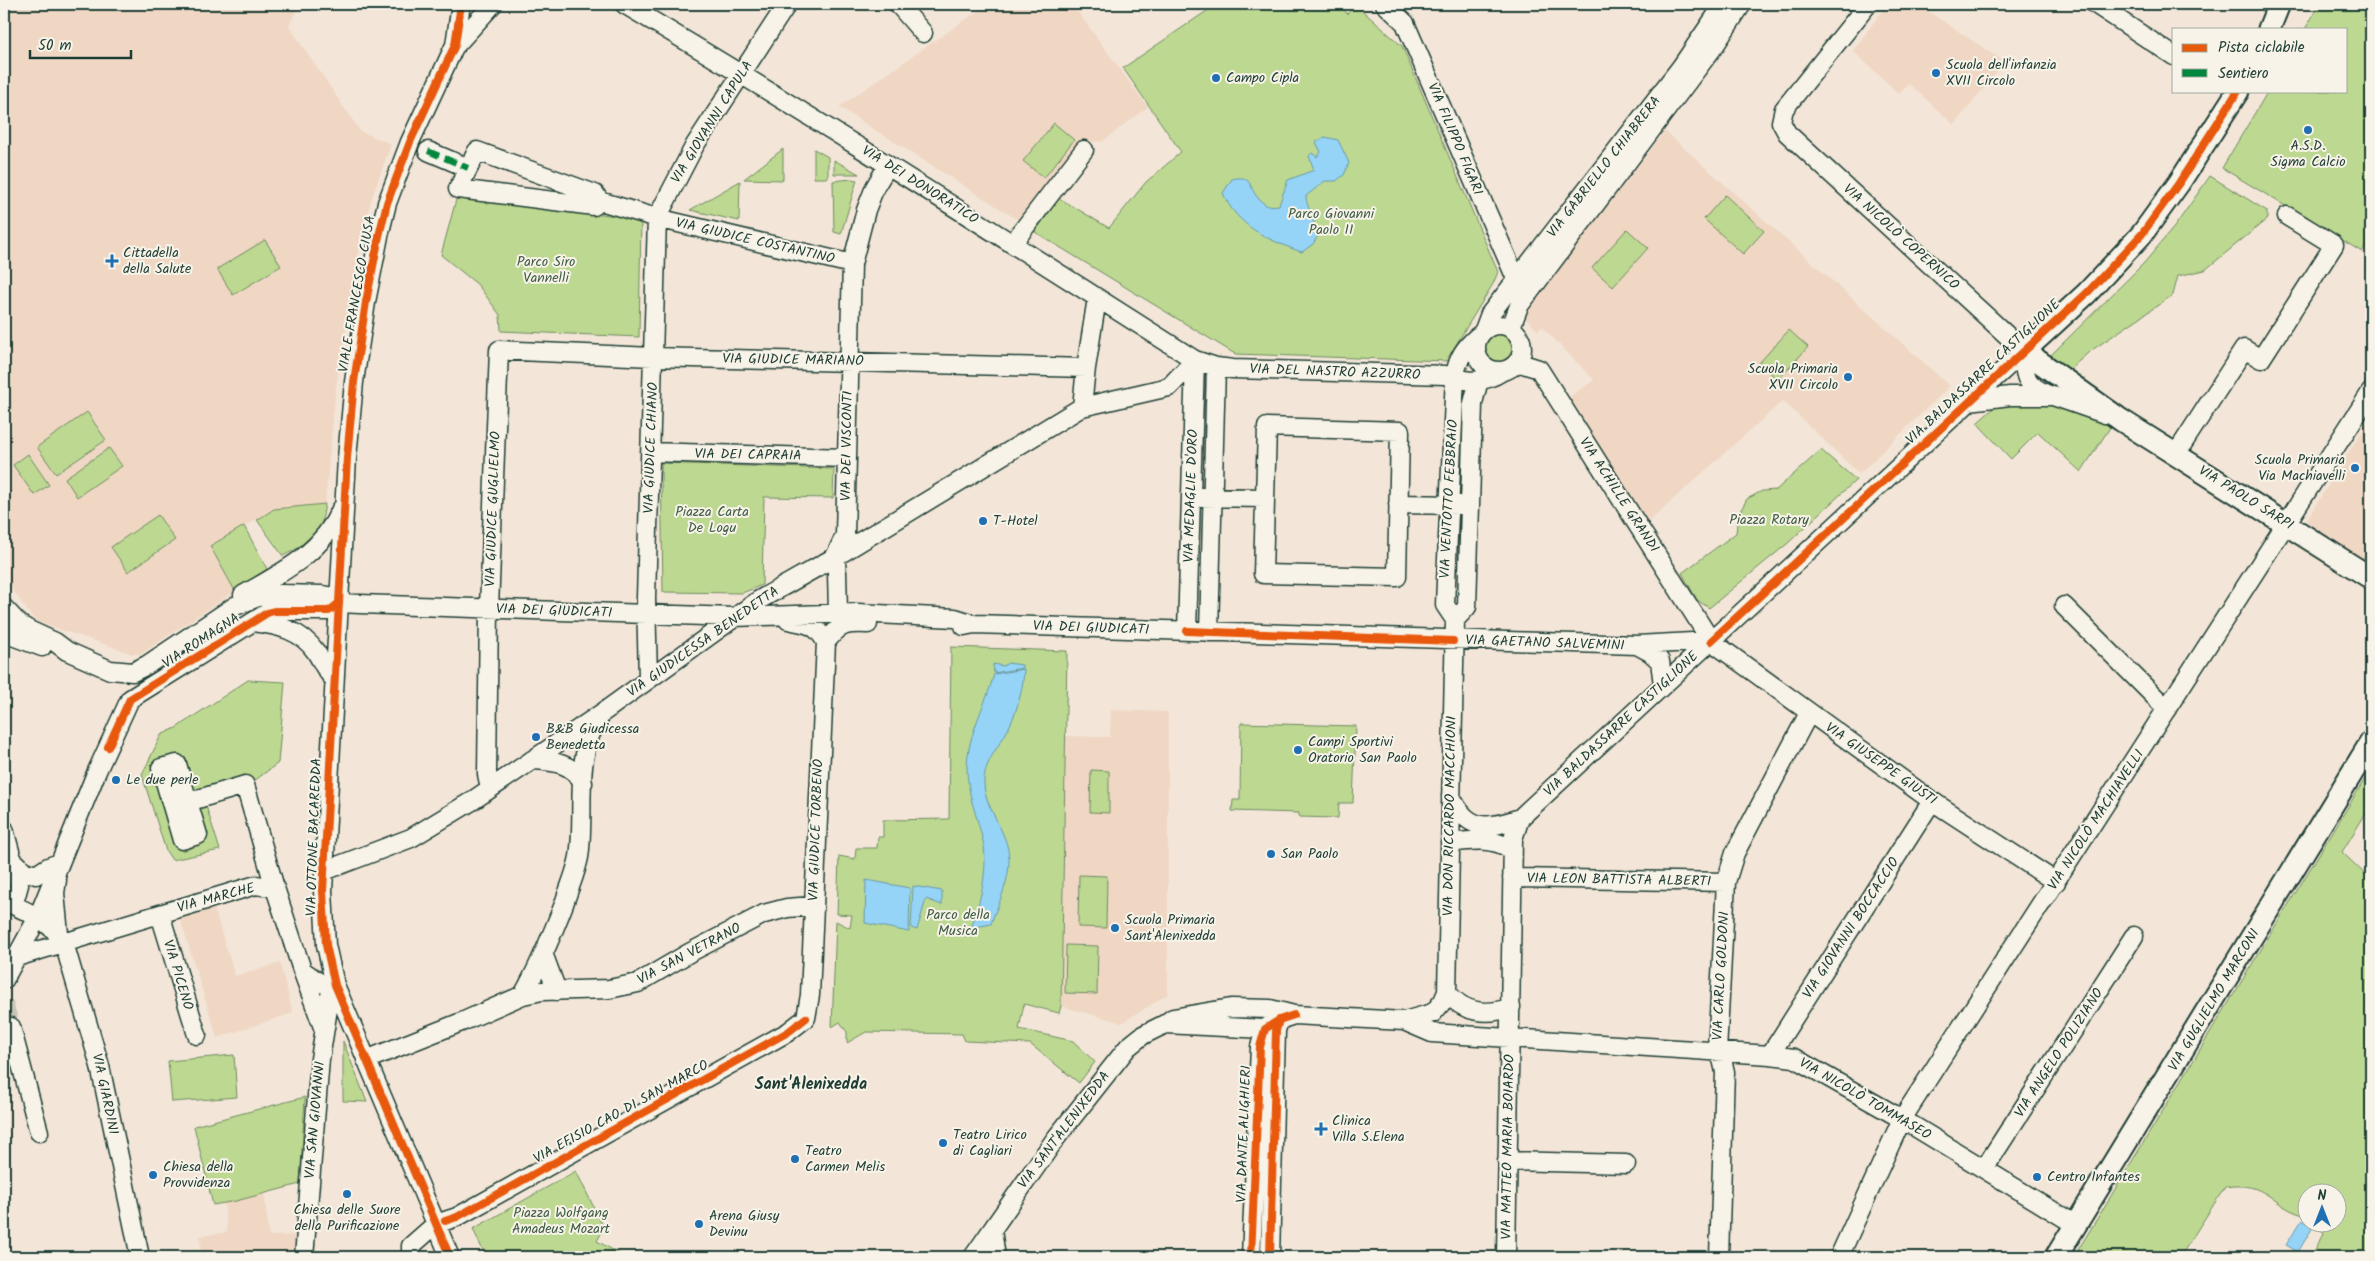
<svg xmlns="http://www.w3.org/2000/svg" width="2375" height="1261" viewBox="0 0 2375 1261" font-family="Kalam,sans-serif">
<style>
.built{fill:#efd7c4}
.green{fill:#bdd890;stroke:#6e8a62}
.water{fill:#96d4f7;stroke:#6698a9}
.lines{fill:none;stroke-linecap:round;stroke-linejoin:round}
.minor-tunnel{stroke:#c9c4b7;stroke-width:18;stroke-dasharray:18 9;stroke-linecap:butt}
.minor-casing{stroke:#1f3d34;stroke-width:21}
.major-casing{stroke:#1f3d34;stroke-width:25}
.minor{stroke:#f7f3e8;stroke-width:18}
.major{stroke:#f7f3e8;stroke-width:21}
.quiet{stroke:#00873e;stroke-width:6;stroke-dasharray:12 6;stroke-linecap:butt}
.cycleway-casing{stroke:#f7f3e8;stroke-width:11}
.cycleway{stroke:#e8590c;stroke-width:8}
.poi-dot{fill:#1f6fb2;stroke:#f7f3e8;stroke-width:2}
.labels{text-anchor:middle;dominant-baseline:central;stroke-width:4;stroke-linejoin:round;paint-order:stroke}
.poi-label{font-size:14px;fill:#1f3d34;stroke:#f7f3e8;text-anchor:start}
.street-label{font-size:14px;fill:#1f3d34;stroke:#f7f3e8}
.park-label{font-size:14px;fill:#3f5c46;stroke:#f7f3e8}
.quarter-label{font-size:16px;font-weight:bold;fill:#1f3d34;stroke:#f7f3e8}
</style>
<rect width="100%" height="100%" fill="#f3e6d8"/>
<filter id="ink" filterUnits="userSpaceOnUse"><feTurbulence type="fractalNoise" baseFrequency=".02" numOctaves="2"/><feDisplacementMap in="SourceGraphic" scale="10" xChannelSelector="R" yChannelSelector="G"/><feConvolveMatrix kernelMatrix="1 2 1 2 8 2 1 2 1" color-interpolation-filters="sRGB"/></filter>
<g filter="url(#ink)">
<path class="built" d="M 4,4 L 299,4 L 289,26 L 360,131 L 391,144 L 371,201 L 361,241 L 336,387 L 325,504 L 274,509 L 210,546 L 235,591 L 141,654 L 133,654 L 38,622 L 28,612 L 4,577 Z
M 988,4 L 1072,4 L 1148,107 L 1102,142 L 1080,141 L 1018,220 L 839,107 Z
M 1887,4 L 1917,4 L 2005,62 L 1954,125 L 1909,84 L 1899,94 L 1853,51 Z
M 1665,131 L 1950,386 L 1859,474 L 1783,401 L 1648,522 L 1568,398 L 1594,380 L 1542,327 L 1538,331 L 1523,315 Z
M 2371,417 L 2371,565 L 2308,524 L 2307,519 Z
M 1111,710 L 1168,712 L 1168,994 L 1122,1023 L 1061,1006 L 1066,736 L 1110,737 Z
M 214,908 L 235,976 L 280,963 L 293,1013 L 217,1038 L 180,918 Z
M 264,1193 L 269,1236 L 297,1235 L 296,1257 L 201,1257 L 200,1236 L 227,1232 L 224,1203 Z"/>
<path class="green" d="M 1217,4 L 1340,4 L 1347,14 L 1356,5 L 1402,46 L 1498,272 L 1493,284 L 1446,361 L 1235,354 L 1035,232 L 1059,198 L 1109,228 L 1146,182 L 1181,152 L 1123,68 Z
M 2320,4 L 2354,4 L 2371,14 L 2371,238 L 2362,252 L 2222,168 L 2268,91 L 2346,91 L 2346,29 L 2305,29 Z
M 1054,123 L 1074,140 L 1044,178 L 1023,161 Z
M 783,149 L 783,180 L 744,179 Z
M 814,149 L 828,157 L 828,175 L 826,178 L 814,178 Z
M 834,160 L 859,174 L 834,174 Z
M 2210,176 L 2267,211 L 2267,219 L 2205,270 L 2178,276 L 2173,295 L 2089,352 L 2068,371 L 2051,355 L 2144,263 L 2175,226 Z
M 851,179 L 857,180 L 841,234 L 834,232 L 833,181 Z
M 740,181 L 739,221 L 690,210 Z
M 1725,195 L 1764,231 L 1743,254 L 1704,219 Z
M 457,196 L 641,219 L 639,337 L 501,331 L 500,315 L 478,285 L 441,255 Z
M 1627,229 L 1648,248 L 1613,287 L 1592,268 Z
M 265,240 L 281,266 L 233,295 L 217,269 Z
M 1495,324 L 1503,324 L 1519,335 L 1522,350 L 1514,365 L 1489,369 L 1481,363 L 1475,347 Z
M 1789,330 L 1808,347 L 1778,380 L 1759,363 Z
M 2011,403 L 2060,405 L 2111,426 L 2081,472 L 2038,432 L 2011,459 L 1977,423 L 1997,405 Z
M 87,412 L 106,440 L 56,474 L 37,447 Z
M 109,448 L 122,466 L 77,497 L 65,478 Z
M 1821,450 L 1856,480 L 1787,544 L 1709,608 L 1697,600 L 1682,573 L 1736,533 L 1738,515 L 1747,499 L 1762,491 L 1776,490 Z
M 28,454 L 49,485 L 34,495 L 13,465 Z
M 661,463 L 834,469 L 833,498 L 764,497 L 762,585 L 742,593 L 663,592 Z
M 325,504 L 321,527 L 298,548 L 283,556 L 257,520 L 274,509 Z
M 158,515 L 175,540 L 128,572 L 111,547 Z
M 244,526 L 267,569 L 235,591 L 210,546 Z
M 951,647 L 1067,651 L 1061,1006 L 1059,1013 L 1024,1004 L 1019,1029 L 1073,1041 L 1095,1062 L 1079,1083 L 1030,1044 L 965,1041 L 962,1034 L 866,1032 L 847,1043 L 847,1032 L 840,1022 L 832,1027 L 836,921 L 850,928 L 852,915 L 837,914 L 839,856 L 855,859 L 856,848 L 877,848 L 878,837 L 883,837 L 883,820 L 949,819 Z
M 248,680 L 285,682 L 278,763 L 233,797 L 206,806 L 220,850 L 172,860 L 166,851 L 142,775 L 161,735 L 176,728 Z
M 1241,723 L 1356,726 L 1353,803 L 1339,803 L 1338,818 L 1299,817 L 1299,813 L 1232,811 L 1233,800 L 1240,800 Z
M 2371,769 L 2371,805 L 2342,852 L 2371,880 L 2371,1257 L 2311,1257 L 2324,1233 L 2317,1224 L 2338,1224 L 2338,1194 L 2308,1194 L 2307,1216 C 2271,1208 2269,1180 2225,1187 L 2180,1257 L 2089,1257 L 2078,1250 Z
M 1091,770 L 1109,771 L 1109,813 L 1090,812 Z
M 1079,875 L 1107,876 L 1106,928 L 1078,927 Z
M 1066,945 L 1098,946 L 1097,994 L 1065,993 Z
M 343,1041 L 367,1102 L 343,1101 Z
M 234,1055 L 237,1097 L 172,1102 L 168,1061 Z
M 305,1097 L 300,1184 L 236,1201 L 213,1205 L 194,1126 Z
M 576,1171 L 604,1228 L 597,1241 L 625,1257 L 486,1257 L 473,1229 Z"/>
<path class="water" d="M 1325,137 L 1338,140 L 1349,163 L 1344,175 L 1336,181 L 1325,181 L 1306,196 C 1306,208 1316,218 1314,230 L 1319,234 L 1313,244 L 1302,252 C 1270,241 1236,226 1223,193 L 1232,179 C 1253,174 1248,187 1258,198 C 1260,201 1264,204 1268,206 L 1279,205 L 1288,180 L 1314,170 L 1309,156 L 1312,153 L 1317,157 L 1321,152 L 1316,142 Z
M 1008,663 L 1022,665 L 1022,668 L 994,673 L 993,664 L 1003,666 Z
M 1024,669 C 1023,692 1016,715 1005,735 C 997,748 985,763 984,779 C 982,806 1008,830 1009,858 C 1010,882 998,903 991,924 L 971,928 C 980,902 989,870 983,841 C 977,815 967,795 967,766 C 968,733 986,705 994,674 Z
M 866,880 L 910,888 L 909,932 L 865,923 Z
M 913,886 L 942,891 L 942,905 L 926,899 L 917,930 L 911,928 Z
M 2302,1220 L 2313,1227 L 2298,1252 L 2286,1245 Z"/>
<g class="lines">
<path class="minor-tunnel" d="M 4,1003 L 11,1027"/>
<defs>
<path id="minor" d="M 624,4 C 817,118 1006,240 1195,360 L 1216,367 L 1233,369 L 1446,375 C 1454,375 1458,379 1465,380 C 1479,383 1492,378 1503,371
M 898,4 L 923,33
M 1385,4 L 1405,23 L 1517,281
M 1868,4 L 1784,109 L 1781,122 L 1787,133 L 2024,351
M 2095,4 L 2174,56
M 456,45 L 493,4
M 428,151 L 468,168
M 600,201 L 594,206 L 458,189 L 477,151 L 595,194 L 600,201 L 657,218 L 852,264
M 1013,243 L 1084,150
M1476 348a23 23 0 1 1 46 0a23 23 0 1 1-46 0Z
M 1511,327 L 1519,306 L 1715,45 L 1742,4
M 1484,330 L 1490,314 L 1681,67 L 1724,4
M 2024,351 C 2024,376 2024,385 2049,395
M 1517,362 L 1539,369 L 1711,641
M 1969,401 L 2010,396 L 2053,396 L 2105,414
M 1082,407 L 1086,368 L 1097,298
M 1267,427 L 1400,431 L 1397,577 L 1263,574 Z
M 650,452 L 846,458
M 2176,454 L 2244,349 L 2261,359 L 2334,245 L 2287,216
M 1201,497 L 1265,498
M 1398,504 L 1460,505
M 243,595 C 283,572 322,553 341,509
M 2064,606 L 2167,709
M 4,608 L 19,624 L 31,631 L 55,642 L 67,651 L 110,670 L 133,672 L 147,665 L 235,606 L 258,597 L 281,594 L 322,595 L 328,596 L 339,603 L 360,604 L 734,617 L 858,613 L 955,618 L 974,624
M 838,613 L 837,572 L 835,557 L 845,535 L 852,264 L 866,210 L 875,187 L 888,165
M 788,620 C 807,624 815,623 826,642
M 1455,620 L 1467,607 L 1473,403 L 1479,380
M 253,622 C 278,625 301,630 316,652 C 322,661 324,669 333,678
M 964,626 L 974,624 L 1637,645 L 1711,641
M 1187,631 L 1195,360
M 1209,632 L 1216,367
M 4,633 L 42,647
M 1711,641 L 1932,801 L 2056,882
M 826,642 C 840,624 845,623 868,624
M 1637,645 L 1650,652 L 1660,661 L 1663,685
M 648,678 L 646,598 L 657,218 L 695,145 L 787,4
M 532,760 C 553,761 573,763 583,783
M 490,788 L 487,774 L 489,608 L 499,350 L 653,357 L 1086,368
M 1451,796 C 1467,831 1486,830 1520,818 L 2024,351
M 188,802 L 198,835 L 182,840 L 161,768 L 177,764 L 188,802 L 245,785 L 275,888
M 4,829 L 19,885 L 16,896 L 4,902
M 1450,843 C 1472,840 1493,837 1512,850
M 12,859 L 24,871 L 36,875 L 48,867 L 59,863
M 324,871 L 411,838 L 472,801 L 602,713 L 759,600 L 835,557 L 1082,407 L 1169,387 L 1195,360
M 1512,878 L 1726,882
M 57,880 L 55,893 L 59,934
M 4,901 C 27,911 51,921 64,943 L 100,1066 L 140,1257
M 160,914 L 197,1035
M 544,956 L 557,991
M 17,957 L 256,885 L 275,888 L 302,970 L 320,983 L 335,985
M 302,970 L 324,1030
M 4,980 L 38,917 L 97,771 L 130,699 L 267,613 L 274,611 L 329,611 L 339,603
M 1447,992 C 1463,1013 1487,1016 1511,1007
M 523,995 C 540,965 552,935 564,904 C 569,888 576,873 579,857 C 586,811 572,755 601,715
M 1404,1021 L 1432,1033 L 1770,1055 L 1794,1058 L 1902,1119 L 2076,1225
M 1165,1024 L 1173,1018 L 1231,1008 L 1270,1009 L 1294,1015 L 1404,1021 L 1433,1013 L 1443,1001 L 1447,992 L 1455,620 L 1445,605 L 1455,375 C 1458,358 1465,347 1478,336
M 11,1027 L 39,1132
M 1770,1055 L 1932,801
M 366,1060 L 464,1021 L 523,995 L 542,991 L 609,989 L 638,983 L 689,953 L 764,914 L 787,908 L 813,906
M 1507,1161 L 1626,1164
M 1984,1169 L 2134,936
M 992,1230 L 996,1257
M 304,1257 L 320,1059 L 330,996 L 335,985
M 411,1257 L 411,1246 L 436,1224 L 457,1217 L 788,1032 L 806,1018 L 810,995 L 826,642
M 450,1257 L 335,985 L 326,945 L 323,891 L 347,458 L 354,382 L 366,302 L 379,236 L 387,203 L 410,142 L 455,45 L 461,4
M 973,1257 L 1056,1138 L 1128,1047 L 1143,1035 L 1165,1024 L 1265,1029
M 1251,1257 L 1260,1047 L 1265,1029 L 1273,1023
M 1270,1257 L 1276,1031 L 1279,1020 L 1294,1015
M 1506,1257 L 1513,839 L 1520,818
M 1719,1257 L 1725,1072 L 1722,1059 L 1717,1052 L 1726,882 L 1735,853 L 1809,713
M 1839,1257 L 1902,1119 L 2371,392"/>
<path id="major" d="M 2269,29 L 2279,4
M 2238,91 L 2179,183 L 2142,234 L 2087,293 L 2024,351 L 2121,420 L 2371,578
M 2056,1257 L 2371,742"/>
</defs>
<use href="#minor" class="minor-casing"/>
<use href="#major" class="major-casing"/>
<use href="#minor" class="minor"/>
<use href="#major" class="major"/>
<path class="quiet" d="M 428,151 L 468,168"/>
<defs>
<path id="cycleway" d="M 1187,631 L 1453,641
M 1711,641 L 2087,293 L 2142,234 L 2179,183 L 2238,91
M 108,747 L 130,699 L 267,613 L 274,611 L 329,611 L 339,603
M 445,1221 L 457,1217 L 788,1032 L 806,1018
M 450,1257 L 335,985 L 326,945 L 323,891 L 347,458 L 354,382 L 366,302 L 379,236 L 387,203 L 410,142 L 455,45 L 461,4
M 1251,1257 L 1260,1047 L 1265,1029 L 1279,1020
M 1270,1257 L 1276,1031 L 1279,1020 L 1294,1015"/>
</defs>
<use href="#cycleway" class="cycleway-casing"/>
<use href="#cycleway" class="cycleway"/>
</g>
</g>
<g class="poi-dot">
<circle cx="1936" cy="73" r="5"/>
<circle cx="1216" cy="78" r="5"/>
<circle cx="2308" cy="130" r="5"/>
<path d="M109.5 253.5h5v5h5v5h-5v5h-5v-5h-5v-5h5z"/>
<circle cx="1848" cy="377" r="5"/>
<circle cx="2355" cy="468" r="5"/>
<circle cx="983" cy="521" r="5"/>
<circle cx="536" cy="737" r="5"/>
<circle cx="1298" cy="750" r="5"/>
<circle cx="116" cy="780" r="5"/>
<circle cx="1271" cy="854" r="5"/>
<circle cx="1115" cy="928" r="5"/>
<path d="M1318.5 1121.5h5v5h5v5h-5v5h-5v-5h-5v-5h5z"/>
<circle cx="943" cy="1143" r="5"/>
<circle cx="795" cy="1159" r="5"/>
<circle cx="153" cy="1175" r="5"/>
<circle cx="2037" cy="1177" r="5"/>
<circle cx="347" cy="1194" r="5"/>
<circle cx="699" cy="1224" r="5"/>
</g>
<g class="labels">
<g class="poi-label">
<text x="1946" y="65">Scuola dell'infanzia<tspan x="1946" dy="16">XVII Circolo</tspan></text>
<text x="1226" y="78">Campo Cipla</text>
<text x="2308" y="146" text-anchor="middle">A.S.D.<tspan x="2308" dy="16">Sigma Calcio</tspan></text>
<text x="123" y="253">Cittadella<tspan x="123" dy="16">della Salute</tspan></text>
<text x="1838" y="369" text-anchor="end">Scuola Primaria<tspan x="1838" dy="16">XVII Circolo</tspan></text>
<text x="2345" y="460" text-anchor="end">Scuola Primaria<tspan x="2345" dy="16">Via Machiavelli</tspan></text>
<text x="993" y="521">T-Hotel</text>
<text x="546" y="729">B&amp;B Giudicessa<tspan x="546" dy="16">Benedetta</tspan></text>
<text x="1308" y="742">Campi Sportivi<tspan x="1308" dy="16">Oratorio San Paolo</tspan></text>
<text x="126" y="780">Le due perle</text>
<text x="1281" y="854">San Paolo</text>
<text x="1125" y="920">Scuola Primaria<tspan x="1125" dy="16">Sant'Alenixedda</tspan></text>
<text x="1332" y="1121">Clinica<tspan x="1332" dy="16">Villa S.Elena</tspan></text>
<text x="953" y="1135">Teatro Lirico<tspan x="953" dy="16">di Cagliari</tspan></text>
<text x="805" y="1151">Teatro<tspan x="805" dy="16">Carmen Melis</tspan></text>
<text x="163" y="1167">Chiesa della<tspan x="163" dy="16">Provvidenza</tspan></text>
<text x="2047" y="1177">Centro Infantes</text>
<text x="347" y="1210" text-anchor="middle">Chiesa delle Suore<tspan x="347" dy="16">della Purificazione</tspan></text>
<text x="709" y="1216">Arena Giusy<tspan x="709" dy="16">Devinu</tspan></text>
</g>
<g class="street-label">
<text transform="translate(712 122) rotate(-58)">VIA GIOVANNI CAPULA</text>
<text transform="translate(1455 139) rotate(67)">VIA FILIPPO FIGARI</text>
<text transform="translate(1604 167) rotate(-52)">VIA GABRIELLO CHIABRERA</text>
<text transform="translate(920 185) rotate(32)">VIA DEI DONORATICO</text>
<text transform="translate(1901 237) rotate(42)">VIA NICOLÒ COPERNICO</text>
<text transform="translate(755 241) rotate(13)">VIA GIUDICE COSTANTINO</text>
<text transform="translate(357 294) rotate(-80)">VIALE FRANCESCO CIUSA</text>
<text transform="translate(793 360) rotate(1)">VIA GIUDICE MARIANO</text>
<text transform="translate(1335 372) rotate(2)">VIA DEL NASTRO AZZURRO</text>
<text transform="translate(1983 372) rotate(-43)">VIA BALDASSARRE CASTIGLIONE</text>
<text transform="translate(847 446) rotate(-89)">VIA DEI VISCONTI</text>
<text transform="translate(651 448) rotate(-88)">VIA GIUDICE CHIANO</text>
<text transform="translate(748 455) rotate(1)">VIA DEI CAPRAIA</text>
<text transform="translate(1619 495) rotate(57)">VIA ACHILLE GRANDI</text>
<text transform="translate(1191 496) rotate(-88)">VIA MEDAGLIE D'ORO</text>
<text transform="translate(2246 498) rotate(32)">VIA PAOLO SARPI</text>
<text transform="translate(1449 499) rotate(-87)">VIA VENTOTTO FEBBRAIO</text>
<text transform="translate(493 509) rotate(-88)">VIA GIUDICE GUGLIELMO</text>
<text transform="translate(554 611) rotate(2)">VIA DEI GIUDICATI</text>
<text transform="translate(1091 628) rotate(2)">VIA DEI GIUDICATI</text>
<text transform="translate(201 641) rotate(-33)">VIA ROMAGNA</text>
<text transform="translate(703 642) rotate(-35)">VIA GIUDICESSA BENEDETTA</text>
<text transform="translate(1545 643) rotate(2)">VIA GAETANO SALVEMINI</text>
<text transform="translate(1621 724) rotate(-43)">VIA BALDASSARRE CASTIGLIONE</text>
<text transform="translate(1881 764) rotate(35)">VIA GIUSEPPE GIUSTI</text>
<text transform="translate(1450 816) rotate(-89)">VIA DON RICCARDO MACCHIONI</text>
<text transform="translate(2096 820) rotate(-57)">VIA NICOLÒ MACHIAVELLI</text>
<text transform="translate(816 830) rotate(-88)">VIA GIUDICE TORBENO</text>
<text transform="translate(314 837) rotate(-88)">VIA OTTONE BACAREDDA</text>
<text transform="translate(1619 880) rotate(1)">VIA LEON BATTISTA ALBERTI</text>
<text transform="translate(216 898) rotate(-15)">VIA MARCHE</text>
<text transform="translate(1851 928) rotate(-57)">VIA GIOVANNI BOCCACCIO</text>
<text transform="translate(689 954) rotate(-28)">VIA SAN VETRANO</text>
<text transform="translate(178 975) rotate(73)">VIA PICENO</text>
<text transform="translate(1721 976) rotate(-87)">VIA CARLO GOLDONI</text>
<text transform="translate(2214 1000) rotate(-59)">VIA GUGLIELMO MARCONI</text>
<text transform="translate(2059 1053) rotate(-57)">VIA ANGELO POLIZIANO</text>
<text transform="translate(105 1094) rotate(78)">VIA GIARDINI</text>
<text transform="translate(1865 1099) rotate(30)">VIA NICOLÒ TOMMASEO</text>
<text transform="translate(621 1112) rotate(-29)">VIA EFISIO CAO DI SAN MARCO</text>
<text transform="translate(315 1120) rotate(-85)">VIA SAN GIOVANNI</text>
<text transform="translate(1064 1130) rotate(-53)">VIA SANT'ALENIXEDDA</text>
<text transform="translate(1244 1134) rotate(-88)">VIA DANTE ALIGHIERI</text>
<text transform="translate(1508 1147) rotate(-89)">VIA MATTEO MARIA BOIARDO</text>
</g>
<g class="park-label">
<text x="1331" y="214">Parco Giovanni<tspan x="1331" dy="16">Paolo II</tspan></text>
<text x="546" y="262">Parco Siro<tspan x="546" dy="16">Vannelli</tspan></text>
<text x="712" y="512">Piazza Carta<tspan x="712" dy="16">De Logu</tspan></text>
<text x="1769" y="520">Piazza Rotary</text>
<text x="958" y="915">Parco della<tspan x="958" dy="16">Musica</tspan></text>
<text x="561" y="1213">Piazza Wolfgang<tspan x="561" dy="16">Amadeus Mozart</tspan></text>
</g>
<g class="quarter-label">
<text x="811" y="1084">Sant'Alenixedda</text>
</g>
</g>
<rect width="2375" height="1261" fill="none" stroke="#f7f3e8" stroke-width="20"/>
<rect x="10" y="10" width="2355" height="1241" fill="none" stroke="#1f3d34" stroke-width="2" filter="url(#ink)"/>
<rect x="2172" y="28" width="175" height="65" fill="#f7f3e8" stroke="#a1aaa0"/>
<rect x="2182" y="44" width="25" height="8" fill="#e8590c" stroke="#a1aaa0"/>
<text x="2218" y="52" font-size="15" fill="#1f3d34">Pista ciclabile</text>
<rect x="2182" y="69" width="25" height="8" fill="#00873e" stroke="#a1aaa0"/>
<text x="2218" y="78" font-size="15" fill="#1f3d34">Sentiero</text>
<g transform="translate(2322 1208)"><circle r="24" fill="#f7f3e8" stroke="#a1aaa0"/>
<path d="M0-4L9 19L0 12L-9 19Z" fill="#1f6fb2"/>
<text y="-8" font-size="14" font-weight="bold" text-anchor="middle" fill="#1f3d34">N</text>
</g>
<path d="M30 50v8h101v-8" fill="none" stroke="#1f3d34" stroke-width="2.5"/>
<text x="38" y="50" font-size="15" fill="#1f3d34" stroke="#f7f3e8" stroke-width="4" paint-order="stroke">50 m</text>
</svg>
